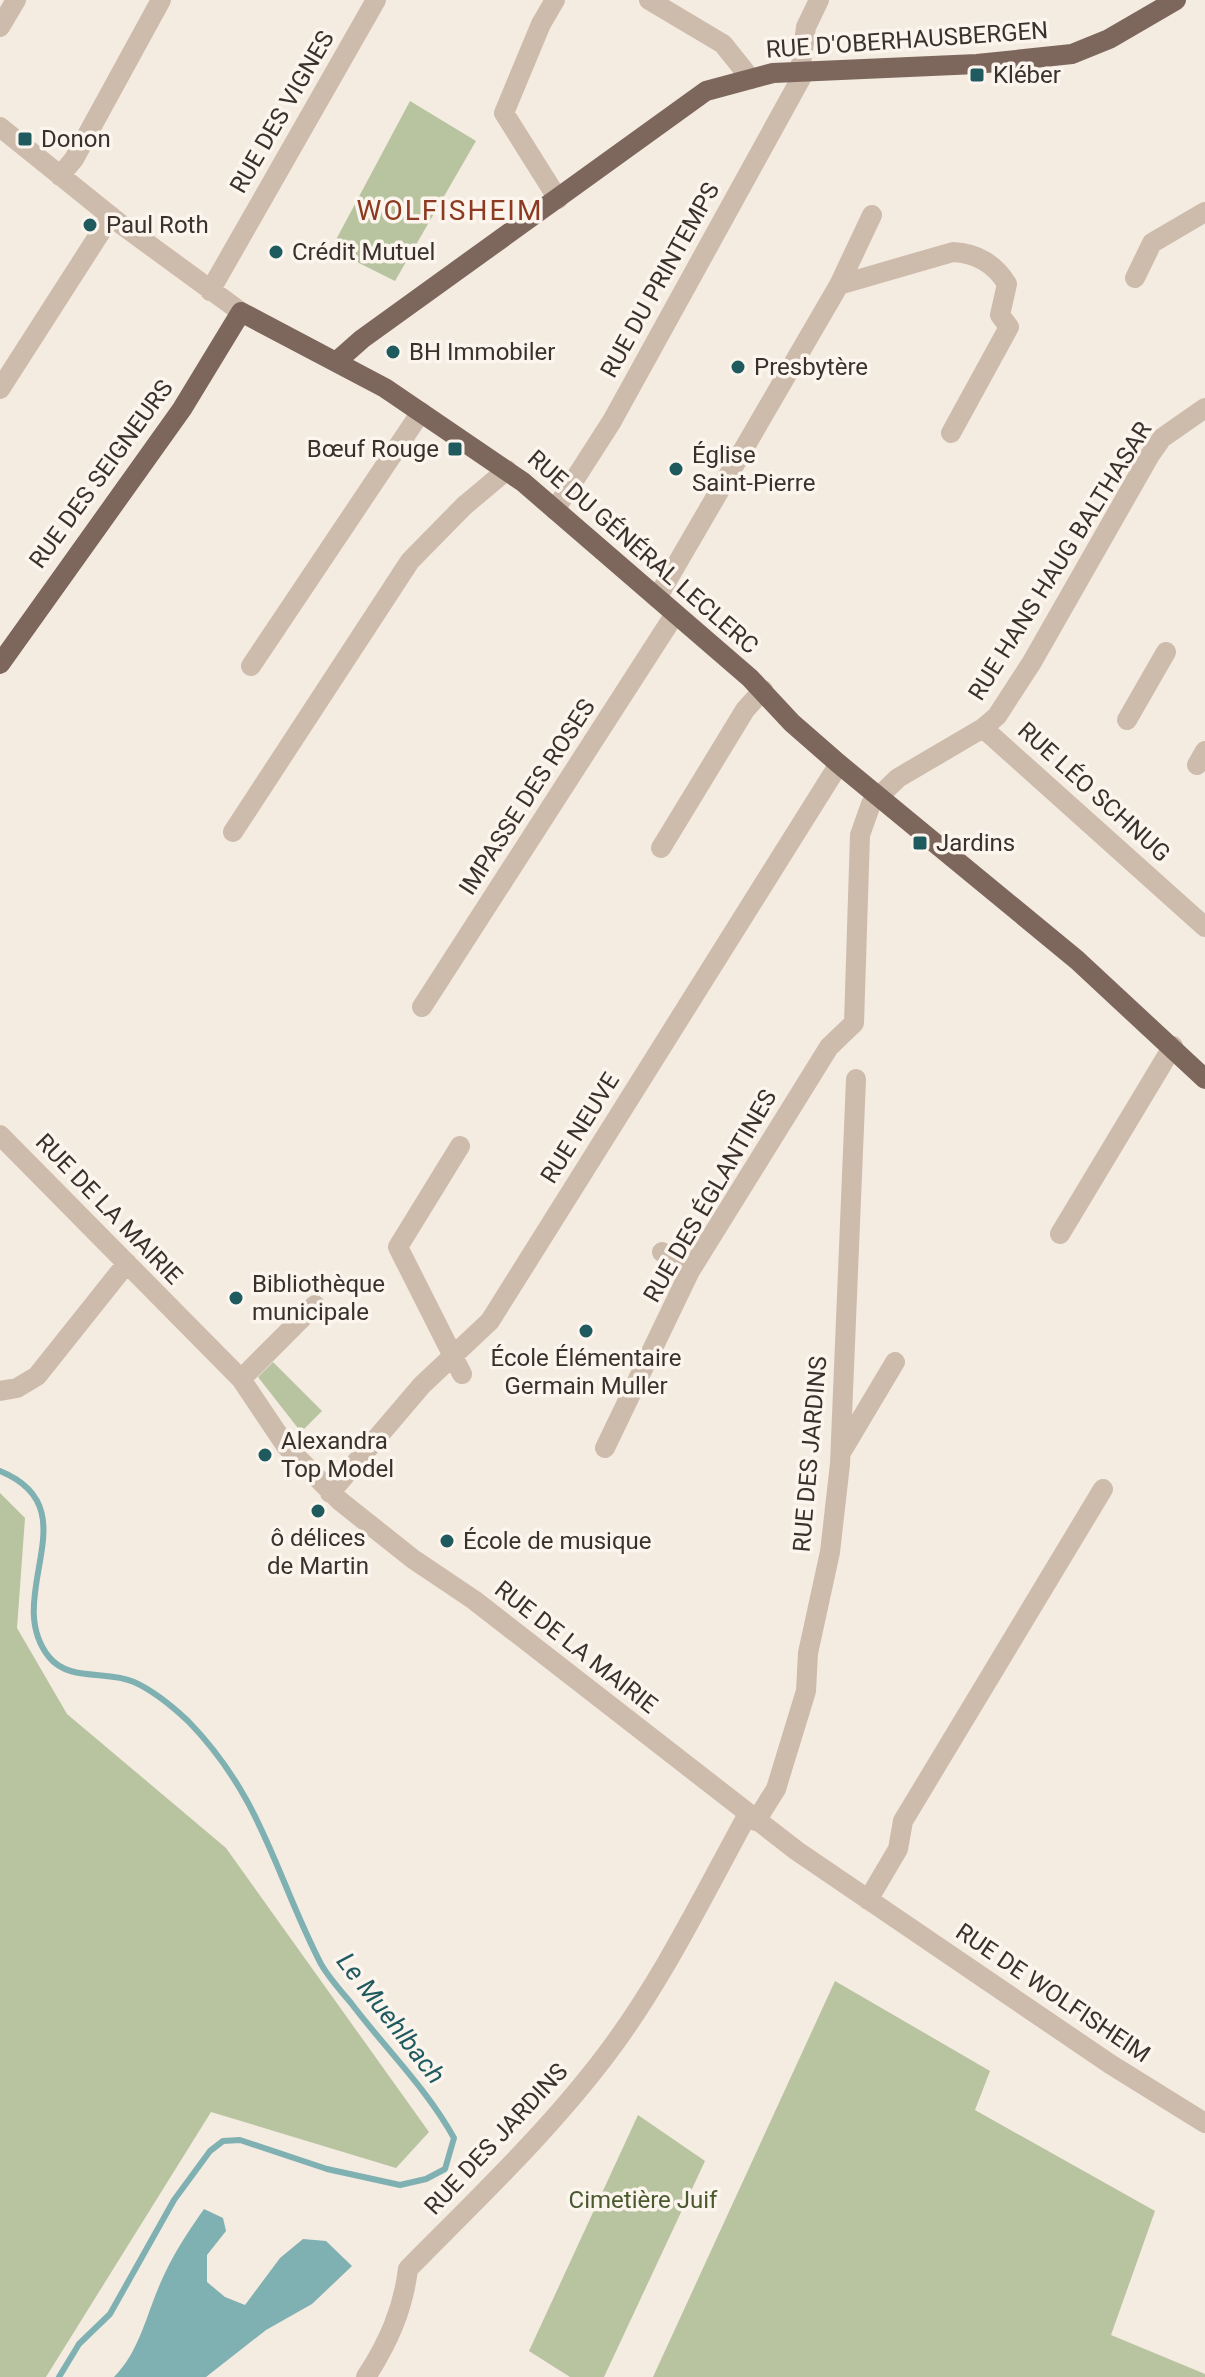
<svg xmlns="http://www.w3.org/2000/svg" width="1205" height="2377" viewBox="0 0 1205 2377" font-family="Roboto,sans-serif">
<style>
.green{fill:#b8c4a0}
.water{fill:#7fb0b2}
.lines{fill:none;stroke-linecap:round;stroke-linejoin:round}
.stream{stroke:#7fb0b2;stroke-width:6}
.minor{stroke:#cdbbac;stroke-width:20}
.major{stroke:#7d675c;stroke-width:20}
.poi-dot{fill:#1f5a5e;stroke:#fbf5ee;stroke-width:3}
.labels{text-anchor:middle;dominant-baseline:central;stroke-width:7;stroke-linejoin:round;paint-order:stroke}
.street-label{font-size:24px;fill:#3b302b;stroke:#fbf5ee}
.poi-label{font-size:24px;fill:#3b302b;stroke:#fbf5ee;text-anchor:start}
.park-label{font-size:24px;fill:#4a5a2e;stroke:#fbf5ee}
.water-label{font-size:26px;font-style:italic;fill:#1f5a5e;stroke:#fbf5ee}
.quarter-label{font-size:28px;letter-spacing:2px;fill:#8c3b22;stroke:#fbf5ee}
</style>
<rect width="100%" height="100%" fill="#f4ebe1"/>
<path class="green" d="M 410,101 L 476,141 L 395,281 L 331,249 Z
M 273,1362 L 322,1411 L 301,1432 L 258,1377 Z
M 0,1493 L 25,1518 L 17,1628 L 67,1714 L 226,1848 L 429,2132 L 396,2168 L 211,2112 L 46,2377 L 0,2377 Z
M 835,1981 L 990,2071 L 975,2110 L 1155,2211 L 1111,2335 L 1205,2374 L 1205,2377 L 653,2377 Z
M 638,2115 L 705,2161 L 604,2377 L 570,2377 L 529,2351 Z"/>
<path class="water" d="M 204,2209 L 223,2218 L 226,2231 L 207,2255 L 207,2282 L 225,2297 L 245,2305 L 280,2258 L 303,2239 L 326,2241 L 352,2266 L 312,2304 L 266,2330 L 206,2377 L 114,2377 C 139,2352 146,2316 160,2284 C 172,2256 187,2233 204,2209 Z"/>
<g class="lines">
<path class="stream" d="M 0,1471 C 93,1509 0,1596 49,1657 C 69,1682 107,1670 134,1682 C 154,1691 172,1706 188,1721 C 263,1798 275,1875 321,1964 C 329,1978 341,1991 351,2003 C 385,2048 427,2089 454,2138 L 445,2169 L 426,2179 L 400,2185 L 327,2169 L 240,2140 L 223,2141 L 210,2151 L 174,2200 L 110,2314 L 79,2344 L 59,2377"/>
<path class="minor" d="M 555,0 L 541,24 L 504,113 L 558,199
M 649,0 L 723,44 L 751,79
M 0,27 L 16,0
M 800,71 L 806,27 L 819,0
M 0,127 L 118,222 L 241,312
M 60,176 L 74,159 L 161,0
M 1135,278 L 1152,243 L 1205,212
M 839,285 L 953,252 C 976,253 995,264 1007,284 L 1000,315 L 1009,327 L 951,433
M 210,291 L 376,0
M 0,389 L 111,216
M 555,510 L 612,421 L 805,71
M 657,598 L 839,285 L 872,215
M 251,666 L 421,412
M 1127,720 L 1166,652
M 983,728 L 1205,927
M 1197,765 L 1205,751
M 233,832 L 410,561 L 464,506 L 507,470
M 661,848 L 745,710 L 763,690
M 422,1007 L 675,614
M 0,1135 L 241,1379 L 286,1446 L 340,1501 L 413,1559 L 474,1600 L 797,1851 L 1110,2064 L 1205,2123
M 460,1146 L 398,1247 L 462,1374
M 1060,1234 L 1173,1046
M 662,1252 L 690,1271
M 241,1379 L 315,1305
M 0,1391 L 17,1388 L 37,1376 L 127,1263
M 605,1448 L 690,1271 L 829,1047 L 854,1023 L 860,835 L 871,804 L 898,778 L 983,728 L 997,716 L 1032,662 L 1150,455 L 1162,438 L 1205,408
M 842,1451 L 895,1362
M 330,1493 L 422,1385 L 490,1321 L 839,764
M 756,1821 L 776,1789 L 806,1691 L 808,1653 L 830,1552 L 840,1464 L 856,1079
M 868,1900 L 898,1849 L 903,1821 L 1103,1489
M 366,2377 C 388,2343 403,2310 408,2269 C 476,2200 547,2133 606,2055 C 662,1981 703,1896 748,1814"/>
<path class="major" d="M 336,362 L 362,339 L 706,91 L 773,73 L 977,64 L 1072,54 L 1109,39 L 1176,0
M 0,664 L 182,409 L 241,312 L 385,388 L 523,482 L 750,678 L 792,723 L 839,764 L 1077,960 L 1205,1079"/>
</g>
<g class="poi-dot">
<rect x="969" y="67" width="16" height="16" rx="4"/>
<rect x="17" y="131" width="16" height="16" rx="4"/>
<circle cx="90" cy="225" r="8"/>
<circle cx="276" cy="252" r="8"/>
<circle cx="393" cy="352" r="8"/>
<circle cx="738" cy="367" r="8"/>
<rect x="447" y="441" width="16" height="16" rx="4"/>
<circle cx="676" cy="469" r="8"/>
<rect x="912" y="835" width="16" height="16" rx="4"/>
<circle cx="236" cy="1298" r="8"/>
<circle cx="586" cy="1331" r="8"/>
<circle cx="265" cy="1455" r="8"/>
<circle cx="318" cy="1511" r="8"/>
<circle cx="447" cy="1541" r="8"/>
</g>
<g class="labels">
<g class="street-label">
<text transform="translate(907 40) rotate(-4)">RUE D'OBERHAUSBERGEN</text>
<text transform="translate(282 112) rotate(-60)">RUE DES VIGNES</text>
<text transform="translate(660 280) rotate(-61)">RUE DU PRINTEMPS</text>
<text transform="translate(101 474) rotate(-54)">RUE DES SEIGNEURS</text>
<text transform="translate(643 552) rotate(41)">RUE DU GÉNÉRAL LECLERC</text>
<text transform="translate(1060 561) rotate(-58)">RUE HANS HAUG BALTHASAR</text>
<text transform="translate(1094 792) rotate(42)">RUE LÉO SCHNUG</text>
<text transform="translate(527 797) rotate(-57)">IMPASSE DES ROSES</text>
<text transform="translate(580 1128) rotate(-58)">RUE NEUVE</text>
<text transform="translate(710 1196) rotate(-60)">RUE DES ÉGLANTINES</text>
<text transform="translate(109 1209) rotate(46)">RUE DE LA MAIRIE</text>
<text transform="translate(810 1454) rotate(-85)">RUE DES JARDINS</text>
<text transform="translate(576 1647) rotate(38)">RUE DE LA MAIRIE</text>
<text transform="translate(1053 1993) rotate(34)">RUE DE WOLFISHEIM</text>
<text transform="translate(496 2139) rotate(-47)">RUE DES JARDINS</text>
</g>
<g class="poi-label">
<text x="993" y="75">Kléber</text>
<text x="41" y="139">Donon</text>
<text x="106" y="225">Paul Roth</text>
<text x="292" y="252">Crédit Mutuel</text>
<text x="409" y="352">BH Immobiler</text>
<text x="754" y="367">Presbytère</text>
<text x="439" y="449" text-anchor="end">Bœuf Rouge</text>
<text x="692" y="455">Église<tspan x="692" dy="28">Saint-Pierre</tspan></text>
<text x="936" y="843">Jardins</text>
<text x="252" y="1284">Bibliothèque<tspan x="252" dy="28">municipale</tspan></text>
<text x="586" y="1358" text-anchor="middle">École Élémentaire<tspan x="586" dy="28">Germain Muller</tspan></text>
<text x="281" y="1441">Alexandra<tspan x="281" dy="28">Top Model</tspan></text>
<text x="318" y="1538" text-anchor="middle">ô délices<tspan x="318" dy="28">de Martin</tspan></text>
<text x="463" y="1541">École de musique</text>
</g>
<g class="park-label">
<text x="643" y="2200">Cimetière Juif</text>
</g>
<g class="water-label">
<text transform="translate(391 2018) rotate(52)">Le Muehlbach</text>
</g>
<g class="quarter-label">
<text x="450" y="210">WOLFISHEIM</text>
</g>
</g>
</svg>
